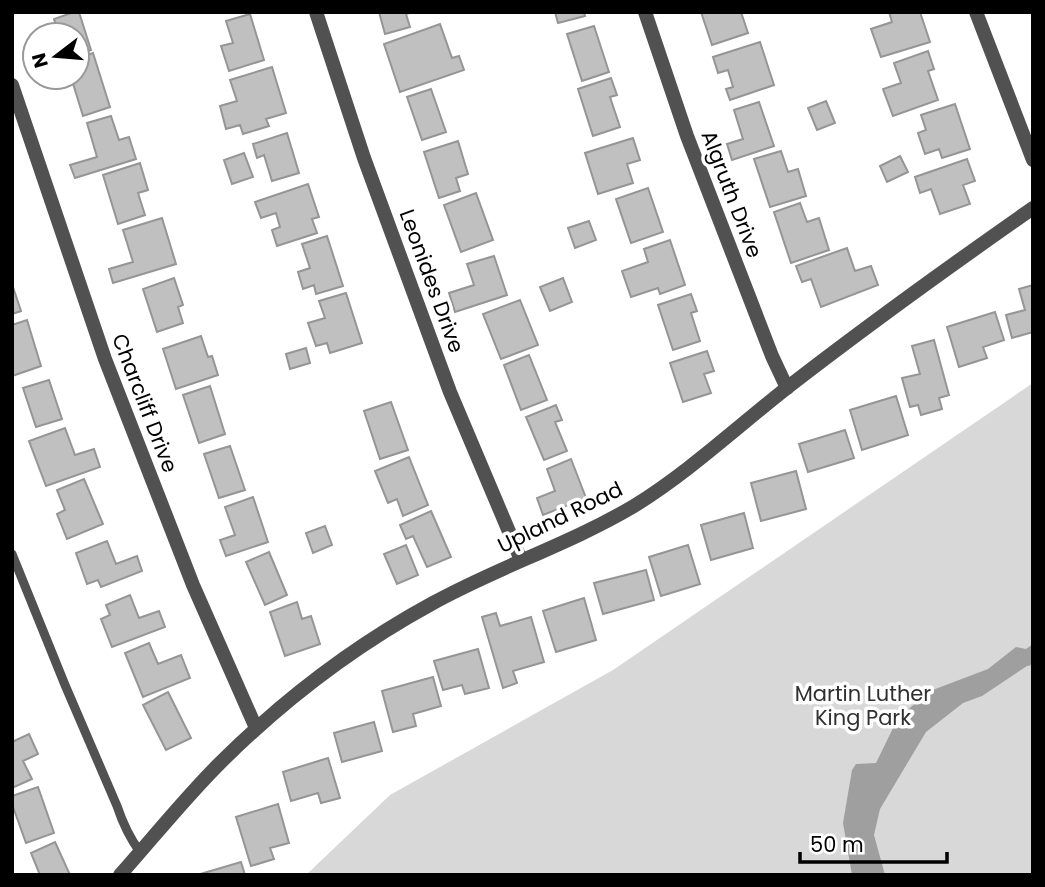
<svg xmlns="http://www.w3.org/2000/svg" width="1045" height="887" viewBox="0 0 1045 887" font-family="Poppins,sans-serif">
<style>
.green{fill:#d8d8d8}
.water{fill:#9f9f9f}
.building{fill:#c0c0c0;stroke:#959595;stroke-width:2}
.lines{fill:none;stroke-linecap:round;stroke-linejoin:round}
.service{stroke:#515151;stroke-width:9}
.minor{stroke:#515151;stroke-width:14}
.tertiary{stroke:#515151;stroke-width:14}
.labels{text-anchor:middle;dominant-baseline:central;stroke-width:7;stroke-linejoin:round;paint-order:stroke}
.street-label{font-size:21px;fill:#000;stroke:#fff}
.park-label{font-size:21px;fill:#2f2f2f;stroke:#fff}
</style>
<rect width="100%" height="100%" fill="#fff"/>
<path class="green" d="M 1033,383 L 1033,875 L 306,875 L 390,795 L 613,670 Z"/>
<path class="water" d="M 1033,644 L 1033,665 L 1027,666 L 982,696 L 963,703 L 926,732 L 880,809 L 874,835 L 885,875 L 852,875 L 843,823 L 852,770 L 856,764 L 876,763 L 897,720 L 911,707 L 930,691 L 988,669 L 1016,647 L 1026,649 Z"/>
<path class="building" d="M 74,12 L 79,12 L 91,50 L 77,54 L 77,35 L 59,35 L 54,19 Z
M 379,12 L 413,12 L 406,14 L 410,27 L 385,34 Z
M 555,12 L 584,12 L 585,16 L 558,23 Z
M 701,12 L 741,12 L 748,33 L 712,45 Z
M 889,12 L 920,12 L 930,42 L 881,57 L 871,29 L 892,22 Z
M 250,14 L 264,60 L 229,71 L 221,46 L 233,43 L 226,21 Z
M 440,24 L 452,58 L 459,56 L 464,70 L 400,92 L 384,44 Z
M 594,26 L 609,72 L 582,81 L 567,34 Z
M 760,42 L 774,85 L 730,100 L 726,89 L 733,87 L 728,70 L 718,73 L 713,57 Z
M 928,51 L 934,69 L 928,71 L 938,100 L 893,116 L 883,89 L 901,83 L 894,63 Z
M 93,53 L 110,107 L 83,116 L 71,77 L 77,77 L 77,58 Z
M 272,67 L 286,113 L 266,119 L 269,126 L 243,134 L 240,125 L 226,129 L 220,106 L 237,101 L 230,80 Z
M 611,78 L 617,95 L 610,97 L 620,127 L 593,136 L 578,89 Z
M 431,89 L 446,132 L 422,140 L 407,97 Z
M 826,101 L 835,123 L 817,130 L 808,108 Z
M 759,102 L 774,146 L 732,160 L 727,144 L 743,139 L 734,110 Z
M 955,104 L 970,149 L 942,158 L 939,149 L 925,154 L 918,133 L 926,130 L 921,115 Z
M 111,116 L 119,140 L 129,137 L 136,159 L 75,178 L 70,165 L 97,157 L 87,123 Z
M 287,133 L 299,173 L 272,181 L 264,155 L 257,158 L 253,144 Z
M 633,138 L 640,160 L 627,164 L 633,183 L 598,194 L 585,153 Z
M 458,141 L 468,174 L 456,178 L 460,191 L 439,198 L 424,152 Z
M 781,151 L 788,172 L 798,169 L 806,196 L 770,207 L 754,159 Z
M 244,153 L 253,177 L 232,184 L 224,160 Z
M 900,156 L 908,172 L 887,182 L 880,166 Z
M 967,159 L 975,181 L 963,185 L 970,204 L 940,214 L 931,189 L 920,193 L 915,177 Z
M 140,163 L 148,190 L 138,193 L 145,215 L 118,224 L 103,175 Z
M 308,184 L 319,217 L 312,219 L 317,233 L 277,246 L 272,230 L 280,227 L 276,213 L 261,218 L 255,202 Z
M 648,188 L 663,232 L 631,243 L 616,199 Z
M 476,193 L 493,240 L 461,252 L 444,205 Z
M 800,203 L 807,222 L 819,218 L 829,250 L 791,263 L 774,212 Z
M 162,218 L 176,264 L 113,283 L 109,269 L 133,262 L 123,230 Z
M 589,221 L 596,240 L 575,248 L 568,228 Z
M 327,236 L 343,286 L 316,294 L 314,285 L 303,289 L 298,272 L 310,268 L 302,244 Z
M 670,240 L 685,285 L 660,294 L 658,288 L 631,297 L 622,271 L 648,262 L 644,249 Z
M 847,248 L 855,271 L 871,266 L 878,285 L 821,307 L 811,279 L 802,282 L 796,266 Z
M 494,256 L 507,295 L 455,312 L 449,293 L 474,285 L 467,264 Z
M 174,278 L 183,305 L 178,307 L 183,323 L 157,332 L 143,289 Z
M 563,278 L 572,302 L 550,311 L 540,287 Z
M 12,284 L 21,311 L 12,314 Z
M 1033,285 L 1033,332 L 1012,338 L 1006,315 L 1025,310 L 1019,289 Z
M 346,293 L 362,343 L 330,353 L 327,343 L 316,346 L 308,323 L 325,318 L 319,301 Z
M 691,294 L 697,311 L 691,313 L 700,341 L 673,350 L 658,305 Z
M 520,300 L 538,345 L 501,359 L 483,314 Z
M 995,312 L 1004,340 L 983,347 L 987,358 L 959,367 L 947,327 Z
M 27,320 L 41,366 L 12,376 L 12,325 Z
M 201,336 L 208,357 L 212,356 L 218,375 L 176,389 L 163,349 Z
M 934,340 L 949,395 L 939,398 L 942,409 L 921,415 L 918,405 L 910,407 L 902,378 L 920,374 L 912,346 Z
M 306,348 L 310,363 L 290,369 L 286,354 Z
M 707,351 L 714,371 L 704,374 L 711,393 L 683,402 L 670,363 Z
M 529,355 L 547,400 L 521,410 L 504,365 Z
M 49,380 L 62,419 L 36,427 L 23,388 Z
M 210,386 L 225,434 L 199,443 L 183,395 Z
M 896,396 L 908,435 L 862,450 L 850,410 Z
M 391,402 L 408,450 L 380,459 L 364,411 Z
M 556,405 L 562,420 L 555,422 L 567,451 L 544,460 L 526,417 Z
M 65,428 L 75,455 L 94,449 L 100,467 L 46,486 L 29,441 Z
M 845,430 L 854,458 L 808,472 L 799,444 Z
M 230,446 L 245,490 L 219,498 L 204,454 Z
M 409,457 L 428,505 L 403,516 L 397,499 L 388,503 L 375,471 Z
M 571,459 L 586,498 L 543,515 L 537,498 L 555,491 L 547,469 Z
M 796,471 L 806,509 L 761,521 L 751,483 Z
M 84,479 L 103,524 L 67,539 L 57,514 L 65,510 L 57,490 Z
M 253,497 L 268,542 L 226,556 L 220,540 L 235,535 L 225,507 Z
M 431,511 L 451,557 L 427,567 L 413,536 L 406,539 L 400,525 Z
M 744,513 L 753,548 L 711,560 L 701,525 Z
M 325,526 L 332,545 L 313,553 L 306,533 Z
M 107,541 L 116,564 L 137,556 L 142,571 L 101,587 L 98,580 L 87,584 L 76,553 Z
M 406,545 L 418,575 L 397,584 L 384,554 Z
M 688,545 L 700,584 L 661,596 L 649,557 Z
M 269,552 L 287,595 L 265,605 L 246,562 Z
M 646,570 L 654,600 L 603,614 L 594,583 Z
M 130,595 L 139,618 L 159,611 L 165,627 L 112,647 L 101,619 L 110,615 L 106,605 Z
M 584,598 L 596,640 L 556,652 L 543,611 Z
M 297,602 L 302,619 L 311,616 L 320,644 L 285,656 L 270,612 Z
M 496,613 L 500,626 L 531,617 L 544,662 L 513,671 L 517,683 L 503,688 L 482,617 Z
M 149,643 L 158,664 L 181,655 L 190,678 L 143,697 L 125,653 Z
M 478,649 L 489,688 L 465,694 L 462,685 L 443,690 L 434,661 Z
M 433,677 L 441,706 L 413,714 L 416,726 L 393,732 L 382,691 Z
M 168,692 L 191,738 L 166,750 L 143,705 Z
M 374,722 L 382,751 L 342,762 L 334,733 Z
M 29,734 L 38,754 L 23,761 L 32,779 L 12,788 L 12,742 Z
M 328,758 L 340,798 L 321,803 L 318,793 L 291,801 L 283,772 Z
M 38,787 L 54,833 L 26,843 L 12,804 L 12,796 Z
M 278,804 L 289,843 L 270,848 L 274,859 L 251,866 L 236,817 Z
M 55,842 L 70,875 L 40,875 L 31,853 Z
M 241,862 L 245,875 L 197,875 Z"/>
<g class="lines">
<path class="service" d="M 12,554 L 65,685 L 117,806 C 123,824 129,837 140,852"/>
<path class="minor" d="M 316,12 L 364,158 L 450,392 L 521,560
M 645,12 L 687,136 L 772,356 L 787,388
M 976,12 L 1033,160
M 12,85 L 105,359 L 193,585 L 256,728"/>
<path class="tertiary" d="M 120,875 C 153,838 184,799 219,764 C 283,700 354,646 433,603 C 498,567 570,544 634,506 C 689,472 737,427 788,387 C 868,325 950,266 1033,208"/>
</g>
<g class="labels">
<g class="street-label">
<text transform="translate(732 194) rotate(69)">Algruth Drive</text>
<text transform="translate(432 281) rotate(70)">Leonides Drive</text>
<text transform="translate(145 403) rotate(69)">Charcliff Drive</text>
<text transform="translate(560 517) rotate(-26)">Upland Road</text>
</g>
<g class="park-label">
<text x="863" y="693">Martin Luther<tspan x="863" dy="24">King Park</tspan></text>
</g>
</g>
<rect width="1045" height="887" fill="none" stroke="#000000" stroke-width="28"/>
<g transform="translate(56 56) rotate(254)"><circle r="33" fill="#ffffff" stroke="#999999" stroke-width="2"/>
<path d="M0-5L12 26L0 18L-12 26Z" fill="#000000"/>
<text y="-10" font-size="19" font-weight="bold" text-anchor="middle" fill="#000000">N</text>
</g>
<path d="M800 852v10h147v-10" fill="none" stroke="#000000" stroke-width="3.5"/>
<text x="810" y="852" font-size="21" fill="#000000" stroke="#ffffff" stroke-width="5" paint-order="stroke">50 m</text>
</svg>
